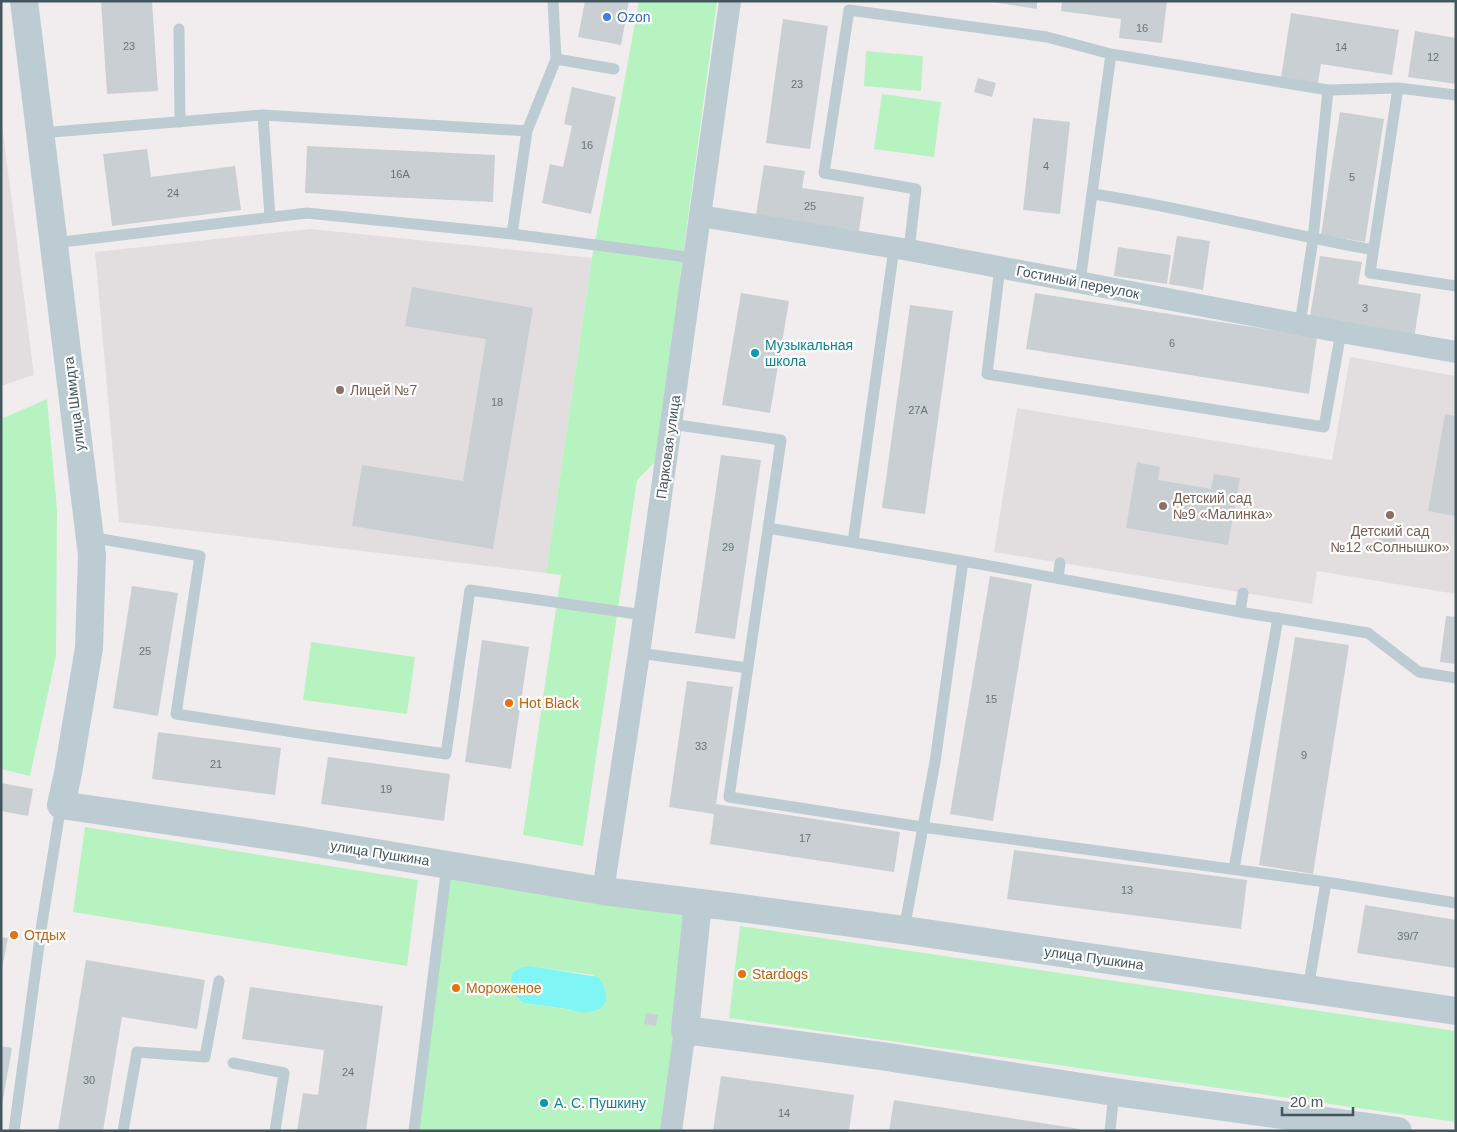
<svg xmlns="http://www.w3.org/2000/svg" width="1457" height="1132" viewBox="0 0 1457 1132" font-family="Helvetica,sans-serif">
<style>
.education{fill:#e2dee0}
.green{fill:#b7f3c1;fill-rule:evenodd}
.water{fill:#7ff5f5}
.building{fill:#c9cfd3}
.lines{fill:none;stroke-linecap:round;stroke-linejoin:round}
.service{stroke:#bcccd2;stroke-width:11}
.minor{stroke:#bcccd2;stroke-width:22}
.tertiary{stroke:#bcccd2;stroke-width:28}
.shop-dot{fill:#3f7fe0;stroke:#fff;stroke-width:2}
.culture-dot{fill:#0f9aa8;stroke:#fff;stroke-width:2}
.education-dot{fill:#8d6e63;stroke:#fff;stroke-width:2}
.food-dot{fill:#e8710a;stroke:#fff;stroke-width:2}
.labels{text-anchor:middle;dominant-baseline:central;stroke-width:4.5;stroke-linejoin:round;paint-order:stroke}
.number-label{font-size:11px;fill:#65747a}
.shop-label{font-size:14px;fill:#366cbe;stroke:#fff;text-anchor:start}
.street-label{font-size:14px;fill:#44565d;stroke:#fff}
.culture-label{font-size:14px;fill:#0d838f;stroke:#fff;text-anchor:start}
.education-label{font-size:14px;fill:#785e54;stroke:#fff;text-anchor:start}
.food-label{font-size:14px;fill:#c56008;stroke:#fff;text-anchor:start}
</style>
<rect width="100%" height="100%" fill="#f1edee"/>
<path class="education" d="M 1,117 L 34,375 L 1,386 Z
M 311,229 L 592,258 L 546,573 L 119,522 L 95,252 Z
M 1350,357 L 1456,376 L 1456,594 L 1317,571 L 1312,604 L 994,552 L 1017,408 L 1332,460 Z"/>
<path class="green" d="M 639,1 L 717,1 L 680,278 L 683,283 L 658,459 L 637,480 L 583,846 L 523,835 L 561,575 L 546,573 L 592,258 Z
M 866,51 L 923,56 L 921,91 L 864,86 Z
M 882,94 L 941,102 L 934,157 L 874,149 Z
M 47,399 L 57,510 L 56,656 L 30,776 L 1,769 L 1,419 Z
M 311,642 L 415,657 L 407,714 L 303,700 Z
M 85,827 L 418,880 L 407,966 L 73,912 Z
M 447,865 L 698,903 L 671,1131 L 414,1131 ZM 530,966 L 593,975 L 601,1007 L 586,1012 L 524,1003 L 516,997 L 512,991 L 523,967 Z
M 740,926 L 1456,1031 L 1456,1122 L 729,1018 Z"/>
<path class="water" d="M 530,966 L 598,977 C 610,993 611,1011 586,1012 C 580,1013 573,1010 567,1009 C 553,1007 539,1005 524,1003 C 511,994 509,987 513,972 L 523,967 Z"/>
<path class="building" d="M 101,1 L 152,1 L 158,91 L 107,94 Z
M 585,1 L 629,1 L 621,45 L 578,37 Z
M 986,1 L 1037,1 L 1037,9 Z
M 1062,1 L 1167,1 L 1162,43 L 1119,38 L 1121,19 L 1061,11 Z
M 1291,13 L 1399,30 L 1392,75 L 1321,64 L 1318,83 L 1281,78 Z
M 783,19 L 828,26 L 810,149 L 766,143 Z
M 1415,31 L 1456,38 L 1456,84 L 1408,77 Z
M 978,78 L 996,83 L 992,97 L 974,92 Z
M 572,87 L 616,97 L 591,214 L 542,203 L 550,164 L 563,167 L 572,126 L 564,124 Z
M 1340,112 L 1384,119 L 1365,242 L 1321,235 Z
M 1033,118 L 1070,122 L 1060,214 L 1023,210 Z
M 307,146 L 495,155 L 493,202 L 305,193 Z
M 147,149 L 151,177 L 235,166 L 241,210 L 112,226 L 103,154 Z
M 764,165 L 805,171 L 802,188 L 864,197 L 859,231 L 756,215 Z
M 1177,236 L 1210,241 L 1203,290 L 1169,284 Z
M 1118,247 L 1171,255 L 1167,284 L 1114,276 Z
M 1320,256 L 1362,262 L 1358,284 L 1421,294 L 1414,339 L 1309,322 Z
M 412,287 L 533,308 L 493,549 L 352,526 L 362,465 L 463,481 L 486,339 L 405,326 Z
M 741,293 L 789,301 L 770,413 L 722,405 Z
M 1035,293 L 1317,337 L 1309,394 L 1026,349 Z
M 910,305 L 953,311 L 925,514 L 882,508 Z
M 1445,414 L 1456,416 L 1456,516 L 1428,511 Z
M 721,455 L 761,460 L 735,639 L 695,633 Z
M 1137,462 L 1160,467 L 1158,480 L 1211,489 L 1214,474 L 1240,478 L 1228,545 L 1126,528 Z
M 1380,531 L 1397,535 L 1394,548 L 1378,545 Z
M 990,576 L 1032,584 L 993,821 L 950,814 Z
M 132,586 L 178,593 L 158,716 L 113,708 Z
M 1446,616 L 1456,617 L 1456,664 L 1440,662 Z
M 1295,637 L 1349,645 L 1313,874 L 1259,865 Z
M 482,640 L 529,647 L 511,769 L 465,762 Z
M 687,681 L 733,687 L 716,804 L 900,832 L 894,872 L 710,844 L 714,814 L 669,807 Z
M 158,732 L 281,748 L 275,795 L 152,779 Z
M 328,757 L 450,774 L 444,821 L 321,804 Z
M 1,783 L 33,789 L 28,816 L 1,811 Z
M 1014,850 L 1247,880 L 1241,929 L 1007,899 Z
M 1365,905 L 1456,920 L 1456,968 L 1357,953 Z
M 1,937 L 8,938 L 2,969 L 1,969 Z
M 86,960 L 205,980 L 197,1029 L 122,1017 L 103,1131 L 58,1131 Z
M 453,983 L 461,984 L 459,992 L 452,991 Z
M 250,987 L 383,1006 L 366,1131 L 297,1131 L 303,1093 L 318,1095 L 324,1050 L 242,1039 Z
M 646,1013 L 658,1015 L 656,1026 L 644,1024 Z
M 1,1046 L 12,1048 L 2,1105 L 1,1105 Z
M 721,1076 L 854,1095 L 849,1131 L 713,1131 Z
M 894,1100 L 1080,1129 L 1079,1131 L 889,1131 Z"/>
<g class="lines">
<path class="service" d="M 179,29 L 180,122
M 556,59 L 614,69
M 1398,88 L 1370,273 L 1456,286
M 263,115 L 270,217
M 40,133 L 263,115 L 527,131
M 1093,194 C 1187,208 1279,233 1373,250
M 512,234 L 527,131 L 556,59 L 553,1
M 54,243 L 307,213 L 512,234 L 695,258
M 909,250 L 916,189 L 824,173 L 849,10 L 1047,37 L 1111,54 L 1328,90 L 1398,88 L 1456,95
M 1000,267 L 987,374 L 1324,427 L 1341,332
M 1080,282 L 1111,54
M 1300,324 L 1313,239 L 1328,90
M 671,424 L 781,440 L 729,797 L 922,827 L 1326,882 L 1456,903
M 768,528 L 963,561 L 1240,612 L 1368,633 L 1419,672 L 1456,678
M 90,537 L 200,556 L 176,714 L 313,735 L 446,754 L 470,590 L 644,615
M 853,542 L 894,248
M 1058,578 L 1060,563
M 1240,612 L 1243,593
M 639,653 L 748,668
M 1234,869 L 1278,618
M 904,930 L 935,762 L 963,561
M 1308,989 L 1326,882
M 233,1063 L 284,1073 L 275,1131
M 14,1131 L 42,923 L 61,805
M 123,1131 L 137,1052 L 205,1057 L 219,981
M 414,1131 L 447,865
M 1110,1131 L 1114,1092"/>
<path class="minor" d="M 700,216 L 909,250 L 1341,332 L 1456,352
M 603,891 L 639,653 L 730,1
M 671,1131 L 685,1030"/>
<path class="tertiary" d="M 24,1 L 92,555 L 89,648 L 68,773 L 61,805 L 299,840 L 603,891 L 733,907 L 904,930 L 1456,1011
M 698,903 L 685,1030 L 881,1056 L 1114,1092 L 1398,1131"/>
</g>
<circle class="shop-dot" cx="607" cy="17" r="5"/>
<g class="culture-dot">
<circle cx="755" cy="353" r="5"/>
<circle cx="544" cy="1103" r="5"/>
</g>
<g class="education-dot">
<circle cx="340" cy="390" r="5"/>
<circle cx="1163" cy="506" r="5"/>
<circle cx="1390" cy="515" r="5"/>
</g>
<g class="food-dot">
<circle cx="509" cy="703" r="5"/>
<circle cx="14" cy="935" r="5"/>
<circle cx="742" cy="974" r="5"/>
<circle cx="456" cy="988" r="5"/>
</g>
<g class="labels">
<g class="number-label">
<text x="1142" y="28">16</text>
<text x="129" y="46">23</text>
<text x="1341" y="47">14</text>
<text x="1433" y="57">12</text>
<text x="797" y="84">23</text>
<text x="587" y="145">16</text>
<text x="1046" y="166">4</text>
<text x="400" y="174">16А</text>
<text x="1352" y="177">5</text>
<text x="173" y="193">24</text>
<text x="810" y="206">25</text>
<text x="1365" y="308">3</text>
<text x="1172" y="343">6</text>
<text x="497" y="402">18</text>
<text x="918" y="410">27А</text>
<text x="728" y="547">29</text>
<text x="145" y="651">25</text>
<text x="991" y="699">15</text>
<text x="701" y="746">33</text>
<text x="1304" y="755">9</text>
<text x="216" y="764">21</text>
<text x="386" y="789">19</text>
<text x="805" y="838">17</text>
<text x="1127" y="890">13</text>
<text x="1408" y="936">39/7</text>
<text x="348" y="1072">24</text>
<text x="89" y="1080">30</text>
<text x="784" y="1113">14</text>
</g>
<g class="shop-label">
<text x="617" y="17">Ozon</text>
</g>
<g class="street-label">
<text transform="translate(1078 282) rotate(11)">Гостиный переулок</text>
<text transform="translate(74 404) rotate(-97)">улица Шмидта</text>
<text transform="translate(668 447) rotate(-82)">Парковая улица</text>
<text transform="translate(380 853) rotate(9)">улица Пушкина</text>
<text transform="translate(1094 958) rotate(8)">улица Пушкина</text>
</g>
<g class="culture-label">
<text x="765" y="345">Музыкальная<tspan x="765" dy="16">школа</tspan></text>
<text x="554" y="1103">А. С. Пушкину</text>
</g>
<g class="education-label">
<text x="350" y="390">Лицей №7</text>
<text x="1173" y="498">Детский сад<tspan x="1173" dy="16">№9 «Малинка»</tspan></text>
<text x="1390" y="531" text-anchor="middle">Детский сад<tspan x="1390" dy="16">№12 «Солнышко»</tspan></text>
</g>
<g class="food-label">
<text x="519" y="703">Hot Black</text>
<text x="24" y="935">Отдых</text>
<text x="752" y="974">Stardogs</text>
<text x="466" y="988">Мороженое</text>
</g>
</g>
<rect width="1457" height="1132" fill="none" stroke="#44565d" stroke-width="5"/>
<path d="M1282 1107v8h71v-8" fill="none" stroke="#44565d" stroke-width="2.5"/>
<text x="1290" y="1107" font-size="15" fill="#44565d" stroke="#ffffff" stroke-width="4" paint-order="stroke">20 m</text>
</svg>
